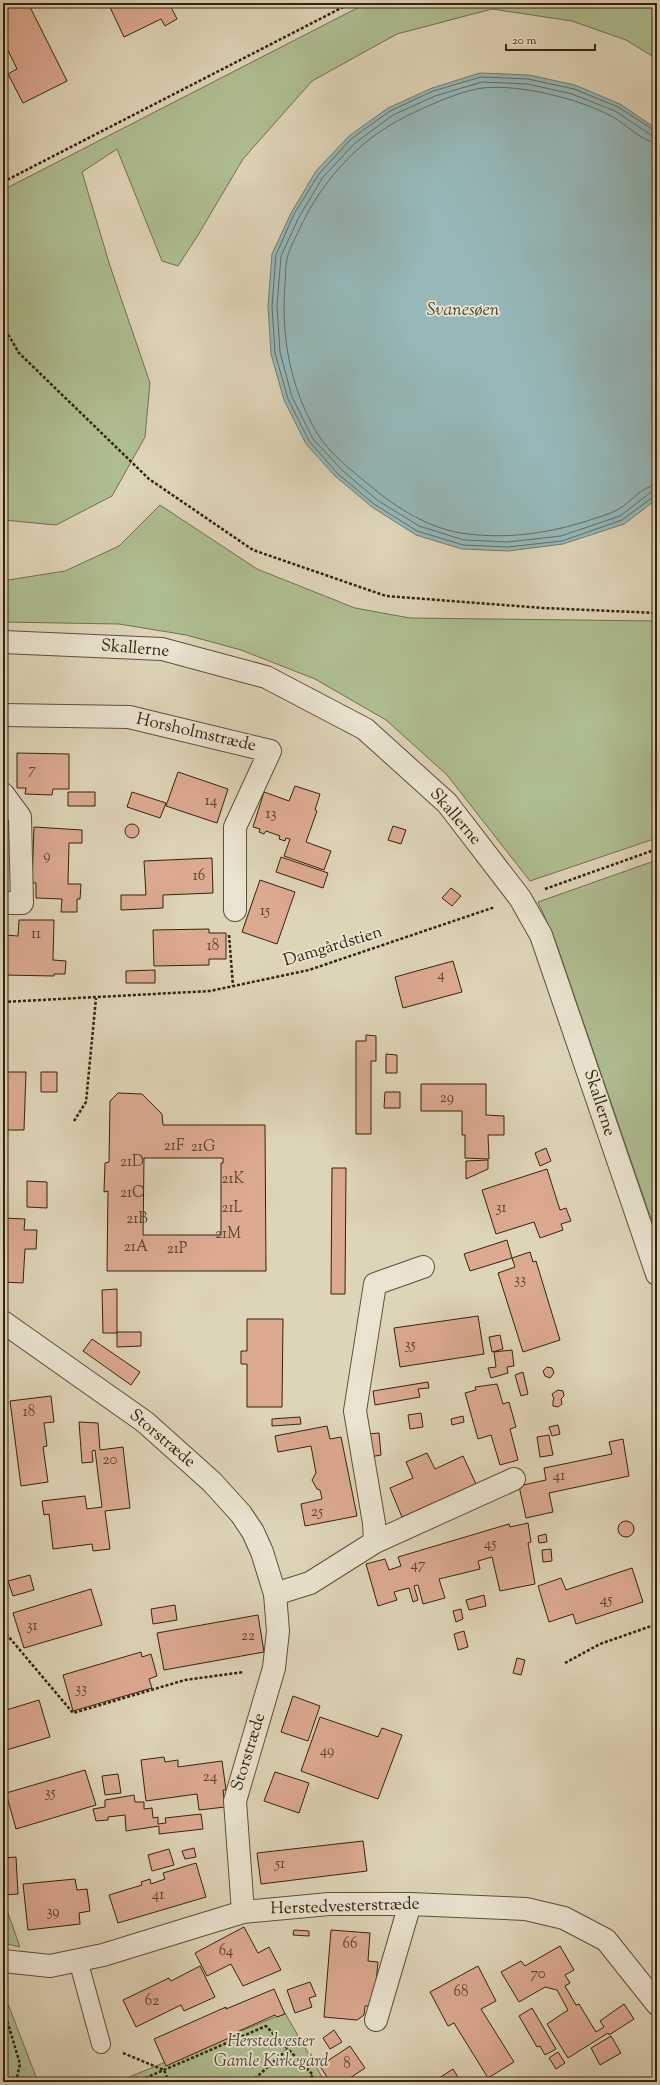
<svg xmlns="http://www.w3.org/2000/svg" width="660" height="2085" viewBox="0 0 660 2085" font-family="'Sorts Mill Goudy',serif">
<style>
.green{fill:#aebd90;stroke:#71704e}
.water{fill:#95b7b7;stroke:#6e7c73}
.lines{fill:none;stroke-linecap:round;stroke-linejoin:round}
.shore{stroke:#646d62;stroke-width:1}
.building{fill:#dcaa91;stroke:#34230d;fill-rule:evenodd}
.service-casing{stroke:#5e4f38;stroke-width:20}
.minor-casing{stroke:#5e4f38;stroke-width:24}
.path{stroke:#34230d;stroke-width:2.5;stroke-dasharray:3 2;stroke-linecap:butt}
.service{stroke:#eae3d0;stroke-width:18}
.minor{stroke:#eae3d0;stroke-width:22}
.labels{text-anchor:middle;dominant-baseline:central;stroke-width:3.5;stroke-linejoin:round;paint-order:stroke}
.number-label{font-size:15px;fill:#5e452e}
.street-label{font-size:17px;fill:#34230d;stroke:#eae3d0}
.park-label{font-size:17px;font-style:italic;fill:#524a2e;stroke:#eae3d0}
.water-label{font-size:18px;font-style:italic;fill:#4c4838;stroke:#eae3d0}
</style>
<rect width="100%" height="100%" fill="#ded4b7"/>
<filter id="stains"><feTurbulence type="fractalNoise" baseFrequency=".005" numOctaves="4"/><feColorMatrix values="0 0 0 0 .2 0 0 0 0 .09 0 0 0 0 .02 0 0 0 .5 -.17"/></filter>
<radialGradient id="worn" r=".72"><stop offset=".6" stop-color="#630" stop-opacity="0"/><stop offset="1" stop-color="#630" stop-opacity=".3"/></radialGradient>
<path class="green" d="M 367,3 L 657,3 L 657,59 L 626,40 L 572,21 L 492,9 L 397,34 L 312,81 L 243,159 L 198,235 L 178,266 L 162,261 L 117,149 L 82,172 L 110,266 L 150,383 L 145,437 L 112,496 L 56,525 L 3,520 L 3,190 Z
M 160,505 L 257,569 L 355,608 L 410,618 L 657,621 L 657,838 L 530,881 L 447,775 L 386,720 L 315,679 L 241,650 L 186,635 L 119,624 L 3,622 L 3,578 L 8,580 L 65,571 L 119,546 Z
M 657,860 L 657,1236 L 555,940 L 538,902 Z
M 3,1899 L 20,1947 L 3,1943 Z
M 3,1991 L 38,2082 L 3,2082 Z
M 285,2013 L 325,2082 L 117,2082 Z"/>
<path class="water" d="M 480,73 L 529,75 L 575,85 L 620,104 L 657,129 L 657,499 L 624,524 L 563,544 L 508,551 L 462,549 L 416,535 L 372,507 L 335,476 L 306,444 L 284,400 L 271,354 L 268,306 L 272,254 L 291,213 L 316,171 L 349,136 L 388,108 L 432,88 Z"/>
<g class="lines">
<path class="shore" d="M 657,132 L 618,107 L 574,89 L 528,79 L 481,77 L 433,91 L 390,111 L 351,139 L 319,174 L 294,214 L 276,255 L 272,306 L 275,353 L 288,399 L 309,441 L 338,474 L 374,504 L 417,531 L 463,545 L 508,547 L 562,541 L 622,520 L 653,497 L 657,496
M 657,137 L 651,135 L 615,111 L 572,94 L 528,84 L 482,82 L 435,96 L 393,115 L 355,143 L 323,177 L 299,217 L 281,256 L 277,306 L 280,352 L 292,397 L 313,439 L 342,470 L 377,500 L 419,526 L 464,540 L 508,542 L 561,536 L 620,516 L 651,492 L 657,491
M 657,143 C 641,141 627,125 613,117 C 580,99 521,84 483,88 C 464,90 434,103 415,112 C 363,135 323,178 299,230 C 295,239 289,249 287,259 C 285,267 286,276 285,284 C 281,337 290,387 317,433 C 329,453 350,469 368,484 C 396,508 431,530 468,534 C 510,539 550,533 590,520 C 599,517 610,514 619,509 C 631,502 642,486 657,485"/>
</g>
<path class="building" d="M 3,3 L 28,3 L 67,81 L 23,103 L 8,74 L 17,69 L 3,40 Z
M 108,3 L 169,3 L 177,19 L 165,26 L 161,19 L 124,37 Z
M 17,753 L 69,754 L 69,789 L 53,789 L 52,795 L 25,794 L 26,788 L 17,788 Z
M 178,772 L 228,789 L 217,823 L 166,806 Z
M 295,786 L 320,794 L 315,810 L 317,811 L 306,842 L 331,851 L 324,870 L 284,856 L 290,839 L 286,838 L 285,841 L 279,839 L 280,836 L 266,831 L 264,834 L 259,832 L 260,829 L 253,827 L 264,792 L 289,801 Z
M 68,792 L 95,792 L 95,806 L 68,806 Z
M 132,792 L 166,803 L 160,818 L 127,807 Z
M125 831a7 7 0 1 1 14 0a7 7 0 1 1-14 0Z
M 393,826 L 406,830 L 401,844 L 388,840 Z
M 34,827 L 82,830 L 82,843 L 69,843 L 68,884 L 81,884 L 80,899 L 77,899 L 77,912 L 61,912 L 62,899 L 36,898 L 36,883 L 32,883 Z
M 281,857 L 328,873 L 323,888 L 276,872 Z
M 212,858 L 213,893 L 163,895 L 163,908 L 121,910 L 121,895 L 146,895 L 144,861 Z
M 260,880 L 295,892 L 277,944 L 242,932 Z
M 451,888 L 461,896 L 452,906 L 442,898 Z
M 19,920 L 54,920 L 53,960 L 66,961 L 65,974 L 54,974 L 54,976 L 4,975 L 5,935 L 18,936 Z
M 209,929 L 209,933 L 226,933 L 226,959 L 209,959 L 209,965 L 154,966 L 153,930 Z
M 453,961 L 462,992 L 403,1008 L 395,977 Z
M 155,970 L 155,983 L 126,983 L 126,971 Z
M 366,1035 L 376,1036 L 376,1061 L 371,1061 L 371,1134 L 356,1134 L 356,1041 L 366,1041 Z
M 386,1054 L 397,1055 L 397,1073 L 386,1073 Z
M 3,1072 L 26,1072 L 24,1130 L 3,1130 Z
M 41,1072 L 57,1072 L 57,1092 L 41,1092 Z
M 421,1084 L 486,1084 L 486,1115 L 504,1116 L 504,1135 L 488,1135 L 489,1159 L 465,1158 L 465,1135 L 462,1135 L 462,1111 L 421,1111 Z
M 385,1092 L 400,1092 L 400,1108 L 384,1108 Z
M 118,1093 L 142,1094 L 162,1114 L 163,1125 L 265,1125 L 266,1271 L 107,1271 L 108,1191 L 104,1192 L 105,1163 L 109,1162 L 110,1101 ZM 144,1158 L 223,1158 L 223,1163 L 221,1163 L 221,1235 L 143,1235 Z
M 546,1148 L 551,1161 L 540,1166 L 535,1153 Z
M 488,1160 L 488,1169 L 466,1179 L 466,1161 Z
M 332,1168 L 346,1168 L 345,1294 L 331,1294 Z
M 547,1169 L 560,1210 L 566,1208 L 571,1221 L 561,1224 L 563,1230 L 540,1238 L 534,1222 L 496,1234 L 482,1190 Z
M 27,1181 L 47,1182 L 47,1208 L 27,1207 Z
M 3,1218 L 25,1219 L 24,1230 L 37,1230 L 36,1249 L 25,1249 L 23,1283 L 3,1282 Z
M 507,1240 L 512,1258 L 470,1271 L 464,1254 Z
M 530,1252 L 533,1262 L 536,1261 L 560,1340 L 523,1352 L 498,1273 L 515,1267 L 512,1258 Z
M 117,1289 L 117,1333 L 103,1333 L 102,1290 Z
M 478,1316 L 484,1354 L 400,1367 L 394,1328 Z
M 247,1319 L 283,1319 L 282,1407 L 247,1407 L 247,1364 L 241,1364 L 241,1351 L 247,1351 Z
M 117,1332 L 141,1332 L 141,1346 L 117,1347 Z
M 500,1335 L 503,1349 L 492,1352 L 489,1337 Z
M 92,1339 L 140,1372 L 131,1385 L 83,1351 Z
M 512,1350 L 514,1366 L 507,1367 L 508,1373 L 491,1378 L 488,1368 L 496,1367 L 494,1352 Z
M 547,1367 L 552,1368 L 554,1373 L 550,1378 L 545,1376 L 543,1371 Z
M 523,1372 L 528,1394 L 521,1396 L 515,1375 Z
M 428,1382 L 429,1388 L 418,1389 L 420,1397 L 375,1405 L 373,1391 Z
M 497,1384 L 503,1404 L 509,1402 L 516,1427 L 510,1429 L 518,1460 L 500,1465 L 491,1435 L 478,1439 L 465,1393 L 476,1390 L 475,1387 Z
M 558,1390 L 563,1391 L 564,1396 L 561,1399 L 562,1404 L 558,1407 L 553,1406 L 553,1401 L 554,1399 L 552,1394 Z
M 51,1396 L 54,1422 L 44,1423 L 47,1446 L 43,1447 L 48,1482 L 21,1486 L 10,1401 Z
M 421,1413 L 423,1427 L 410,1429 L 408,1415 Z
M 463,1416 L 464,1422 L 452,1425 L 451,1419 Z
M 300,1417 L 301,1424 L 272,1426 L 272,1419 Z
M 79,1422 L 98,1423 L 100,1450 L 123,1447 L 130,1508 L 105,1511 L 110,1549 L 93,1551 L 92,1544 L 53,1549 L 49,1514 L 44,1515 L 42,1501 L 85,1496 L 87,1509 L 102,1507 L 95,1450 L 92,1451 L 93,1462 L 82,1463 Z
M 558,1425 L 560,1434 L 552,1436 L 549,1427 Z
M 327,1426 L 330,1439 L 341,1437 L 357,1516 L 305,1526 L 301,1504 L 322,1499 L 320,1490 L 317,1489 L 312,1480 L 316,1473 L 311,1446 L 278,1452 L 275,1436 Z
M 379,1433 L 381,1455 L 370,1457 L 368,1434 Z
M 549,1435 L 553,1455 L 540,1457 L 537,1437 Z
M 623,1439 L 629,1476 L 549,1493 L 553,1512 L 526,1518 L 519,1486 L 546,1480 L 544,1468 L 612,1454 L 609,1442 Z
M 427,1453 L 435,1469 L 463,1456 L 476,1484 L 402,1517 L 390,1488 L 413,1478 L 406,1462 Z
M618 1529a8 8 0 1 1 16 0a8 8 0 1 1-16 0Z
M 528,1523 L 531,1542 L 528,1543 L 535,1584 L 500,1591 L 492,1557 L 478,1561 L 480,1569 L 439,1579 L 445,1598 L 423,1604 L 418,1585 L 414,1586 L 418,1600 L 413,1602 L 409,1588 L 394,1592 L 397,1600 L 378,1606 L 366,1564 L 385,1559 L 389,1570 L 401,1566 L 398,1557 L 509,1524 L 510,1527 Z
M 546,1534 L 547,1542 L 539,1543 L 538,1536 Z
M 551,1549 L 552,1561 L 543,1562 L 542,1550 Z
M 632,1568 L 643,1602 L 576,1624 L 573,1614 L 549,1622 L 538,1586 L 561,1578 L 566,1590 Z
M 30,1575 L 34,1590 L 13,1596 L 8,1581 Z
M 91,1589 L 102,1625 L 24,1648 L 13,1613 Z
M 484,1595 L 486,1606 L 469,1610 L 466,1600 Z
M 175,1605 L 177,1620 L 153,1624 L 151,1609 Z
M 461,1609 L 463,1619 L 456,1622 L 453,1611 Z
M 258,1615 L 264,1652 L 164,1670 L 157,1633 Z
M 464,1631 L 468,1647 L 458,1650 L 454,1634 Z
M 141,1652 L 142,1657 L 151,1654 L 157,1676 L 149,1679 L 152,1688 L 73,1711 L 63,1675 Z
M 517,1658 L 525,1660 L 521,1675 L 513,1673 Z
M 293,1696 L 320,1706 L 308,1741 L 281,1732 Z
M 39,1700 L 50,1737 L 3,1751 L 3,1711 Z
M 320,1717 L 378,1737 L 382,1728 L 402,1735 L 378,1799 L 301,1771 Z
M 164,1757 L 165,1762 L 178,1760 L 178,1767 L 222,1761 L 226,1790 L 223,1790 L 225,1807 L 199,1810 L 197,1794 L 146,1801 L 141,1760 Z
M 85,1770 L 96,1805 L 16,1829 L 6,1793 Z
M 275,1772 L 309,1783 L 299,1813 L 264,1801 Z
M 118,1774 L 121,1793 L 105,1795 L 102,1776 Z
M 134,1795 L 135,1802 L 144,1802 L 144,1809 L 152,1808 L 153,1818 L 158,1817 L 158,1824 L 166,1823 L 165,1818 L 201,1814 L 203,1829 L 159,1834 L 159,1826 L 126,1831 L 125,1815 L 108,1817 L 108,1820 L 96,1821 L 93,1809 L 105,1807 L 105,1800 Z
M 363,1841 L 367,1871 L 261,1884 L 257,1853 Z
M 194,1848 L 196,1857 L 185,1859 L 182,1851 Z
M 169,1849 L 174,1865 L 152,1871 L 148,1855 Z
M 16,1857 L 18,1894 L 3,1895 L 3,1858 Z
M 196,1863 L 206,1897 L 118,1923 L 109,1895 L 142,1885 L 141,1882 L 150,1879 L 151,1884 L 165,1879 L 163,1873 Z
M 75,1879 L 77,1890 L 87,1889 L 90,1911 L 79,1913 L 80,1924 L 28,1930 L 23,1884 Z
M 244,1927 L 258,1953 L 269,1947 L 281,1970 L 243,1986 L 231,1964 L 207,1976 L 195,1953 Z
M 294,1930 L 309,1931 L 309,1936 L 293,1935 Z
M 331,1930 L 370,1933 L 368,1961 L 378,1962 L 374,2006 L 365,2006 L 364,2015 L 357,2020 L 324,2017 Z
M 560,1946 L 574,1970 L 565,1975 L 570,1983 L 565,1986 L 576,2005 L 579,2004 L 596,2032 L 604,2027 L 600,2021 L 624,2004 L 634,2019 L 609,2035 L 608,2033 L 568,2058 L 547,2024 L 568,2010 L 557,1990 L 545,1987 L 519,2002 L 501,1972 L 521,1961 L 525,1966 Z
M 200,1966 L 215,1997 L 184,2011 L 181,2005 L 136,2027 L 123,2000 L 169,1978 L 171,1981 Z
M 478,1966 L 496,2001 L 481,2009 L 514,2062 L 488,2078 L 454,2023 L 448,2026 L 430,1992 Z
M 310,1982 L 316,1996 L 309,1998 L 312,2007 L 295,2013 L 287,1990 Z
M 274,1989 L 285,2014 L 277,2017 L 275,2015 L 237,2032 L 238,2034 L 166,2066 L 154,2039 L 226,2007 L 226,2009 Z
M 532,2008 L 556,2049 L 545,2055 L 540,2046 L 537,2047 L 519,2016 Z
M 334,2030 L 342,2042 L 330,2049 L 323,2038 Z
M 611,2036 L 621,2053 L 600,2065 L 591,2048 Z
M 350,2046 L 365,2068 L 344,2082 L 330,2082 L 320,2066 Z
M 558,2052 L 565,2063 L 556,2069 L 549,2058 Z
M 453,2069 L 461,2082 L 433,2082 Z"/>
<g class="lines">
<defs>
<path id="service" d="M 78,1960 L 101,2044"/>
<path id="minor" d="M 3,642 L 162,649 L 266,677 L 365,729 L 447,803 L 520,898 L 541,935 L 657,1274
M 3,715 L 129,717 L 270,751 L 235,827 L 235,910
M 3,794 L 20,817 L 22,903 L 3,903
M 3,1322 L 145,1422 L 212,1482 L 241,1514 L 253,1532 L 262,1552 L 275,1594 L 278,1631 L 274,1668 L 235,1801 L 243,1912
M 375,1542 L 374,1523 L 355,1411 L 375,1284 L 423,1267
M 275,1594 L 310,1583 L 375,1542 L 514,1479
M 3,1961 L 50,1966 L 103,1955 L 243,1912 L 329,1904 L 410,1904 L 526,1909 L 564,1918 L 606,1940 L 657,2004
M 376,2020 L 410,1904"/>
</defs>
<use href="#service" class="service-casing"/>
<use href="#minor" class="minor-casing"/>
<path class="path" d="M 3,182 L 351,3
M 3,326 L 19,353 L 149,479 L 253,550 L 386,596 L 543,608 L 657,613
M 545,889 L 657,849
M 229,935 L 233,986
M 3,1002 L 210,991 L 309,970 L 495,907
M 74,1121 L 86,1102 L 96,998
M 3,1630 L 73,1713 L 185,1680 L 244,1672
M 565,1663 L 600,1644 L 657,1624
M 3,1818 L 7,1821
M 3,2007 L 20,2064 L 16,2082
M 123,2053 L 164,2070 L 169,2082
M 136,2082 L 266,2026 L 313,2075 L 307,2082
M 251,2082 L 288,2049"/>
<use href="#service" class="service"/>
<use href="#minor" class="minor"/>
</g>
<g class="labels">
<g class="number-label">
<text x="32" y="770">7</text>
<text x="211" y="801">14</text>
<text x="271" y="814">13</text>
<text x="47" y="856">9</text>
<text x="199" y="876">16</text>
<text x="265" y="911">15</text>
<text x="36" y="934">11</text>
<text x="213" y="946">18</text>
<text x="441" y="975">4</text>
<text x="447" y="1098">29</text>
<text x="174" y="1146">21F</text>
<text x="203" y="1147">21G</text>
<text x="132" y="1162">21D</text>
<text x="233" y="1179">21K</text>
<text x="132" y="1193">21C</text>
<text x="232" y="1208">21L</text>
<text x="501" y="1208">31</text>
<text x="137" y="1219">21B</text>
<text x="228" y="1234">21M</text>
<text x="136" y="1247">21A</text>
<text x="177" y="1249">21P</text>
<text x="520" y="1280">33</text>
<text x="410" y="1345">35</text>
<text x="29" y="1412">18</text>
<text x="110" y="1460">20</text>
<text x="559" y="1476">41</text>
<text x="317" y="1512">25</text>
<text x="490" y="1544">45</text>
<text x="418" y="1565">47</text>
<text x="606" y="1600">45</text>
<text x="32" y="1626">31</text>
<text x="248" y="1636">22</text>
<text x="81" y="1689">33</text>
<text x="327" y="1751">49</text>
<text x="210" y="1777">24</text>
<text x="50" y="1793">35</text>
<text x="280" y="1864">51</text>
<text x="158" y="1895">41</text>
<text x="53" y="1912">39</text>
<text x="350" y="1944">66</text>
<text x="226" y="1951">64</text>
<text x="538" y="1974">70</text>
<text x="461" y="1992">68</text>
<text x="152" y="2001">62</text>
<text x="347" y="2064">8</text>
</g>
<g class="street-label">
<text transform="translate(135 649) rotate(5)">Skallerne</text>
<text transform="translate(196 733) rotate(13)">Horsholmstræde</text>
<text transform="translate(455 817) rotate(49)">Skallerne</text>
<text transform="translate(333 947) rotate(-17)">Damgårdstien</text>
<text transform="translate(599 1103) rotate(72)">Skallerne</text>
<text transform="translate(162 1439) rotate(40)">Storstræde</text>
<text transform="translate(249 1752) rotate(-73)">Storstræde</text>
<text transform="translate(345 1907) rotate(-2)">Herstedvesterstræde</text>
</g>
<g class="park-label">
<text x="271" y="2042">Herstedvester<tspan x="271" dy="20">Gamle Kirkegård</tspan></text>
</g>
<g class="water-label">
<text x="463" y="311">Svanesøen</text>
</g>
</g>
<rect width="660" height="2085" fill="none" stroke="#ded4b7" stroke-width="16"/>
<rect x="4" y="4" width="652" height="2077" fill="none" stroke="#34230d" stroke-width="2"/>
<rect x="8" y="8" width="644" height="2069" fill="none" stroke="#34230d"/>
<path d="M506 44v6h89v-6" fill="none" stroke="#34230d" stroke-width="2"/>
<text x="512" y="44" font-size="12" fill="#34230d" stroke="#eae3d0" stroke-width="3" paint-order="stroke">20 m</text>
<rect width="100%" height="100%" filter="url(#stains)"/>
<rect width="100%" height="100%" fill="url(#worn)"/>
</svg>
